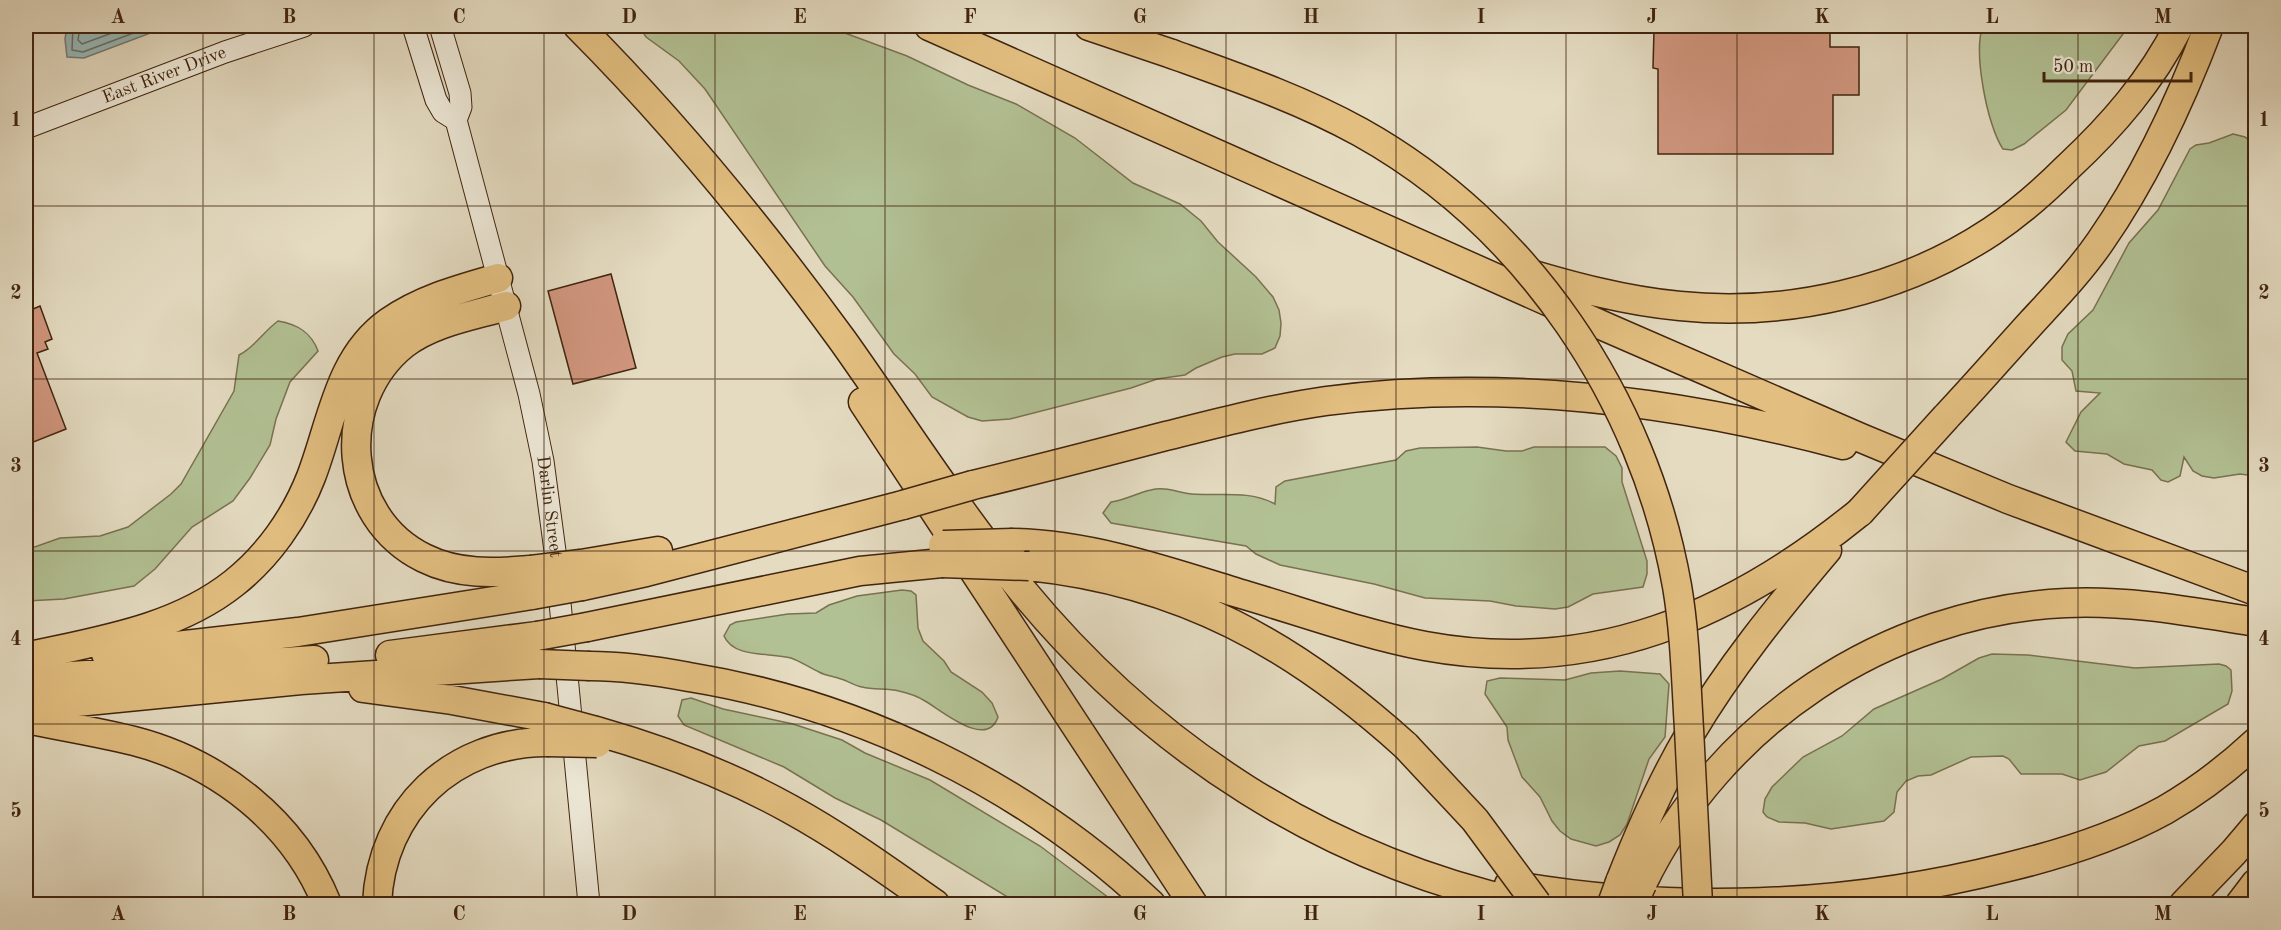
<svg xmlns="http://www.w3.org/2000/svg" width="2281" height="930" viewBox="0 0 2281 930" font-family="'Old Standard TT',serif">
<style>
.green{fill:#b2c194;stroke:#797251;stroke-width:1.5}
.water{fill:#97b9b9;stroke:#747d75;stroke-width:1.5}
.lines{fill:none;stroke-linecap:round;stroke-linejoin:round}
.shore{stroke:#6c6e64;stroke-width:1.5}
.building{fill:#d0967e;stroke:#40240e;stroke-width:1.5}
.secondary-casing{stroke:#40240e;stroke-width:23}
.highway-casing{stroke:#40240e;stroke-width:31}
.secondary{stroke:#ede8d7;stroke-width:21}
.highway{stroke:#e2be80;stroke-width:28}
.highway-bridge-casing{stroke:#40240e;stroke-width:31;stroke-linecap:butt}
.highway-bridge{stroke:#e2be80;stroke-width:28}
.grid{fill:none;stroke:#40240e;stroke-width:1.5;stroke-opacity:0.55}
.labels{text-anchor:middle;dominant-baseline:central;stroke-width:4.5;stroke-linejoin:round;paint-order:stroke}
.street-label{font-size:18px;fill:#40240e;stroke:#ede8d7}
.neatline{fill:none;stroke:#40240e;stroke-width:2}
.grid-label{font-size:20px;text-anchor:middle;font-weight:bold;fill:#40240e}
</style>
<rect width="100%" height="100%" fill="#e4dbc1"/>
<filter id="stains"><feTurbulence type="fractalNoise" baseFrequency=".00333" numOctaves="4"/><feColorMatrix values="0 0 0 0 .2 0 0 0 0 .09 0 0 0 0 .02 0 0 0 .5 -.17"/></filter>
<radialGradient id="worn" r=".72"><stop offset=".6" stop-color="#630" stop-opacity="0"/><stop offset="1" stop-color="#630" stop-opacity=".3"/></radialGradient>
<path class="green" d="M 639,26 L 826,26 L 907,56 L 968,85 L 1016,104 L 1075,138 L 1133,183 L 1180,204 L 1201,221 L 1218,242 L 1256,277 L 1273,297 L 1279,310 L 1281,323 L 1280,336 L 1275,348 L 1262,354 L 1235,354 L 1222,357 L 1196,368 L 1185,375 L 1157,379 L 1131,388 L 1010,419 L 982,421 L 968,417 L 932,397 L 915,374 L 894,354 L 853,297 L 825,266 L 705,89 L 679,61 L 646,37 Z
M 1983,26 L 2129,26 L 2066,110 L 2024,144 L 2012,150 L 2003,149 C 1987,126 1973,51 1983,26 Z
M 2233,134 L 2245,137 L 2255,145 L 2255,476 L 2240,474 L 2214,478 L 2202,476 L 2193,471 L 2184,457 L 2180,476 L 2168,482 L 2161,480 L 2152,470 L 2124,464 L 2107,454 L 2075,451 L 2066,442 L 2081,412 L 2100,393 L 2076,391 L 2072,371 L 2062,360 L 2062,347 L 2068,334 L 2093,310 L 2129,243 L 2158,210 L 2190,149 L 2196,145 L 2209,143 Z
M 278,321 C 297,324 311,332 318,351 L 290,382 L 276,419 L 270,445 L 250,478 L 233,501 L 192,527 L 155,569 L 134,586 L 64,599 L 26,601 L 26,550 L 60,538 L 100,536 L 128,527 L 171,494 L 181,484 L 234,391 L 239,355 C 255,347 263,332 278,321 Z
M 1477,447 L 1506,451 L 1522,451 L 1534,447 L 1605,447 L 1616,456 L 1622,468 L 1622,482 L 1647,561 L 1647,574 L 1643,587 L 1593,594 L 1568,607 L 1555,609 L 1516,606 L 1490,601 L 1425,598 L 1374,584 L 1280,565 L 1256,554 L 1246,546 L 1111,523 L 1103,513 L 1111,502 C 1125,500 1137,493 1151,490 C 1165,486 1179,493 1192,494 C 1221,496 1249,490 1275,504 L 1276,487 L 1285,481 L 1396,460 L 1406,451 L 1420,448 Z
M 902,590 L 911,591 L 916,595 L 918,628 L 923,641 L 944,661 L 951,672 L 982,692 L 992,703 L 998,717 C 987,750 941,710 925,701 C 917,696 908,693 899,691 C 887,688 874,690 862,687 C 855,686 848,681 841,679 C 834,676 826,676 819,672 C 810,668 800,661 791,658 C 771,652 734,659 724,636 L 730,625 L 736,622 L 788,614 L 816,613 L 829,605 L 857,596 Z
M 1992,654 L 2028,655 L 2135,668 L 2219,664 L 2226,666 L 2231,670 L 2232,691 L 2228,704 L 2165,741 L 2139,746 L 2106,772 L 2080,780 L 2062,774 L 2021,774 L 2009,759 L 2003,756 L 1971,757 L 1931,775 L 1918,776 L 1906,781 L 1897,792 L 1894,812 L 1884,821 L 1831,829 L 1805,823 L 1779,822 L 1767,817 L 1763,812 L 1765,799 L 1772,787 L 1803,757 L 1842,736 L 1874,709 L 1942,679 L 1979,658 Z
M 1620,671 L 1660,674 L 1669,684 L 1665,737 L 1649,759 L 1627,824 L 1620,835 L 1609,842 L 1596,846 L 1571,839 L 1560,831 L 1552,821 L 1540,797 L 1522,777 L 1508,740 L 1507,727 L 1485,694 L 1487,681 L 1500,678 L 1565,680 L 1591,673 Z
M 691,698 L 723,709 L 793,724 L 842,740 L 865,753 L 930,780 L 1040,846 L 1117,904 L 1019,904 L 881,820 L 835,798 L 784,767 L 684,725 L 678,716 L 682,700 Z"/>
<path class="water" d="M 67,26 L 169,26 L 84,58 L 67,57 L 65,39 Z"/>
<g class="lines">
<path class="shore" d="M 73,26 L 72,50 L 83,52 L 152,26
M 80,26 L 78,40 L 82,44 L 131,26"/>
</g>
<path class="building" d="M 1730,26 L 1830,26 L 1830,47 L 1859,47 L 1859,95 L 1833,95 L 1833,154 L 1658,154 L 1658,69 L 1653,68 L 1654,30 L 1726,30 Z
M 611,274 L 636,368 L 573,384 L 548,291 Z
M 40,306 L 52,339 L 45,342 L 48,349 L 37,353 L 66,429 L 26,445 L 26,312 Z"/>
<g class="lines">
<defs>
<g id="secondary">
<path d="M 413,26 L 436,100 L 443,112 L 456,120"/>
<path id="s1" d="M 440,26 L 460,93 L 461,107 L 456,120 L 529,394 L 543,461 L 555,551 L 589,904"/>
<path id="s2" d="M 26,128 L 225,52 L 304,26"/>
</g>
<path id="highway" d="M 578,26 C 675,123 762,230 843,341 C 902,424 957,511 1022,590 C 1153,749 1323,859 1525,904
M 929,26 L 1608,328 L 1861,438 L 2008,499 L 2256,591
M 1089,26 L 1172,54
M 1517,270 C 1570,286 1625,301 1680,306 C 1787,317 1902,291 1992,231 C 2019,213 2044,191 2068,167 C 2113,125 2151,81 2179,26
M 506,306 C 472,316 433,322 404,344 C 334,400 341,517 424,558 C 458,575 494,573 531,570
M 863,402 L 1193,904
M 1946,417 C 1975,386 2003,354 2032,322 C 2056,296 2080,271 2100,242 C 2146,176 2181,100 2209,26
M 973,485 C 1035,470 1097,454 1158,438 C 1214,424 1270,409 1326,401 C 1500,378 1674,400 1843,445
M 1013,543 C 1091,545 1164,570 1238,593 C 1300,611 1362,634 1425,646 C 1593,677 1732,616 1860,512
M 581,564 L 658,551
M 1029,566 C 1182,582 1294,645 1406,746
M 582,586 L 646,572 L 903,505
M 587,627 L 860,571 L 942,563
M 106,654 L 298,632 L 532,595
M 390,655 L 537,636
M 26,657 C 97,641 175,630 234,583 C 268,556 295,518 311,477 C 332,423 338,358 389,322 C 422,299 460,289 498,278
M 590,666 C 623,666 657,671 689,677 C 861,705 1024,785 1151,904
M 26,679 L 314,660
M 363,688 L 452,700 L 544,717
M 26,707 L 301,680 L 539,664
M 26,719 C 61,726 98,732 134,741 C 219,763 294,822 327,904
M 596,731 C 663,750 729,775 790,809 C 841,837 888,871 935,904
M 1620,882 C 1640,831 1662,781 1690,734 C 1729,668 1778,608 1827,550
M 1642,884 C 1720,722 1886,611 2066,603 C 2130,600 2192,612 2256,622
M 1509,885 C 1673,914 1846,908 2008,867 C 2062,854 2116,837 2165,810 C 2198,791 2228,768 2256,742
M 377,904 C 381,810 452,742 547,742
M 2184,904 L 2234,852 L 2256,826
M 2240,904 L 2256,883"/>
</defs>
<use href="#secondary" class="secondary-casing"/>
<use href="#highway" class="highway-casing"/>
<use href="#secondary" class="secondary"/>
<use href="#highway" class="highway"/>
<defs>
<path id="highway-bridge" d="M 1172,54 C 1236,77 1300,99 1360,132 C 1527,225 1644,399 1677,586 C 1685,633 1686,681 1689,729 C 1692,787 1695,846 1698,904
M 903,505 L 973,485
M 1860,512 L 1946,417
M 943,545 L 1013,543
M 942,563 L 1029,566
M 531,570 L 581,564
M 532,595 L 582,586
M 537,636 L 587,627
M 539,664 L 590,666
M 544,717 L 596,731
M 547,742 L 597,743
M 1406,746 L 1475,820 L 1537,904
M 1612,904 L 1620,882
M 1633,904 L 1642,884"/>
</defs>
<use href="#highway-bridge" class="highway-bridge-casing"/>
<use href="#highway-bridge" class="highway-bridge"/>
</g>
<path class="grid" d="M 203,26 L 203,904M 374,26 L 374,904M 544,26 L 544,904M 715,26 L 715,904M 885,26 L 885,904M 1055,26 L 1055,904M 1226,26 L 1226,904M 1396,26 L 1396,904M 1566,26 L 1566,904M 1737,26 L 1737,904M 1907,26 L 1907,904M 2078,26 L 2078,904M 26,206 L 2256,206M 26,379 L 2256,379M 26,551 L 2256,551M 26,724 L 2256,724"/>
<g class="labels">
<g class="street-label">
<text stroke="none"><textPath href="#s2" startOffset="148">East River Drive</textPath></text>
<text stroke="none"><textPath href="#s1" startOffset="496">Darlin Street</textPath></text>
</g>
</g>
<rect width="2281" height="930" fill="none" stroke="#e4dbc1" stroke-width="66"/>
<path d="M2044 72v9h147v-9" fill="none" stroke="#40240e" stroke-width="3"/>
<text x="2053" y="72" font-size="18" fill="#40240e" stroke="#ede8d7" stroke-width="4.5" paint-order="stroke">50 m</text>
<rect x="33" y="33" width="2215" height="864" class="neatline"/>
<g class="grid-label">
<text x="118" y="23">A</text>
<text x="289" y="23">B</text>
<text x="459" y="23">C</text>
<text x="629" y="23">D</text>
<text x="800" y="23">E</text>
<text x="970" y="23">F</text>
<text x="1140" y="23">G</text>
<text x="1311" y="23">H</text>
<text x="1481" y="23">I</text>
<text x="1652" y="23">J</text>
<text x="1822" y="23">K</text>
<text x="1992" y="23">L</text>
<text x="2163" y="23">M</text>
<text x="16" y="126">1</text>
<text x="2264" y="126">1</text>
<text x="16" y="299">2</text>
<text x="2264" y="299">2</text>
<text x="16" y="472">3</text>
<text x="2264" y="472">3</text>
<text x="16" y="645">4</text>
<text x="2264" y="645">4</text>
<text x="16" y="817">5</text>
<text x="2264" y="817">5</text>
<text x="118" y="920">A</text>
<text x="289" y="920">B</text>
<text x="459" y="920">C</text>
<text x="629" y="920">D</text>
<text x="800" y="920">E</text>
<text x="970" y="920">F</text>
<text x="1140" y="920">G</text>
<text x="1311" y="920">H</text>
<text x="1481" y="920">I</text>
<text x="1652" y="920">J</text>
<text x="1822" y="920">K</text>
<text x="1992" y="920">L</text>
<text x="2163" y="920">M</text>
</g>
<rect width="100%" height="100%" filter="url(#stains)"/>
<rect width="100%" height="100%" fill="url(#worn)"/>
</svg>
